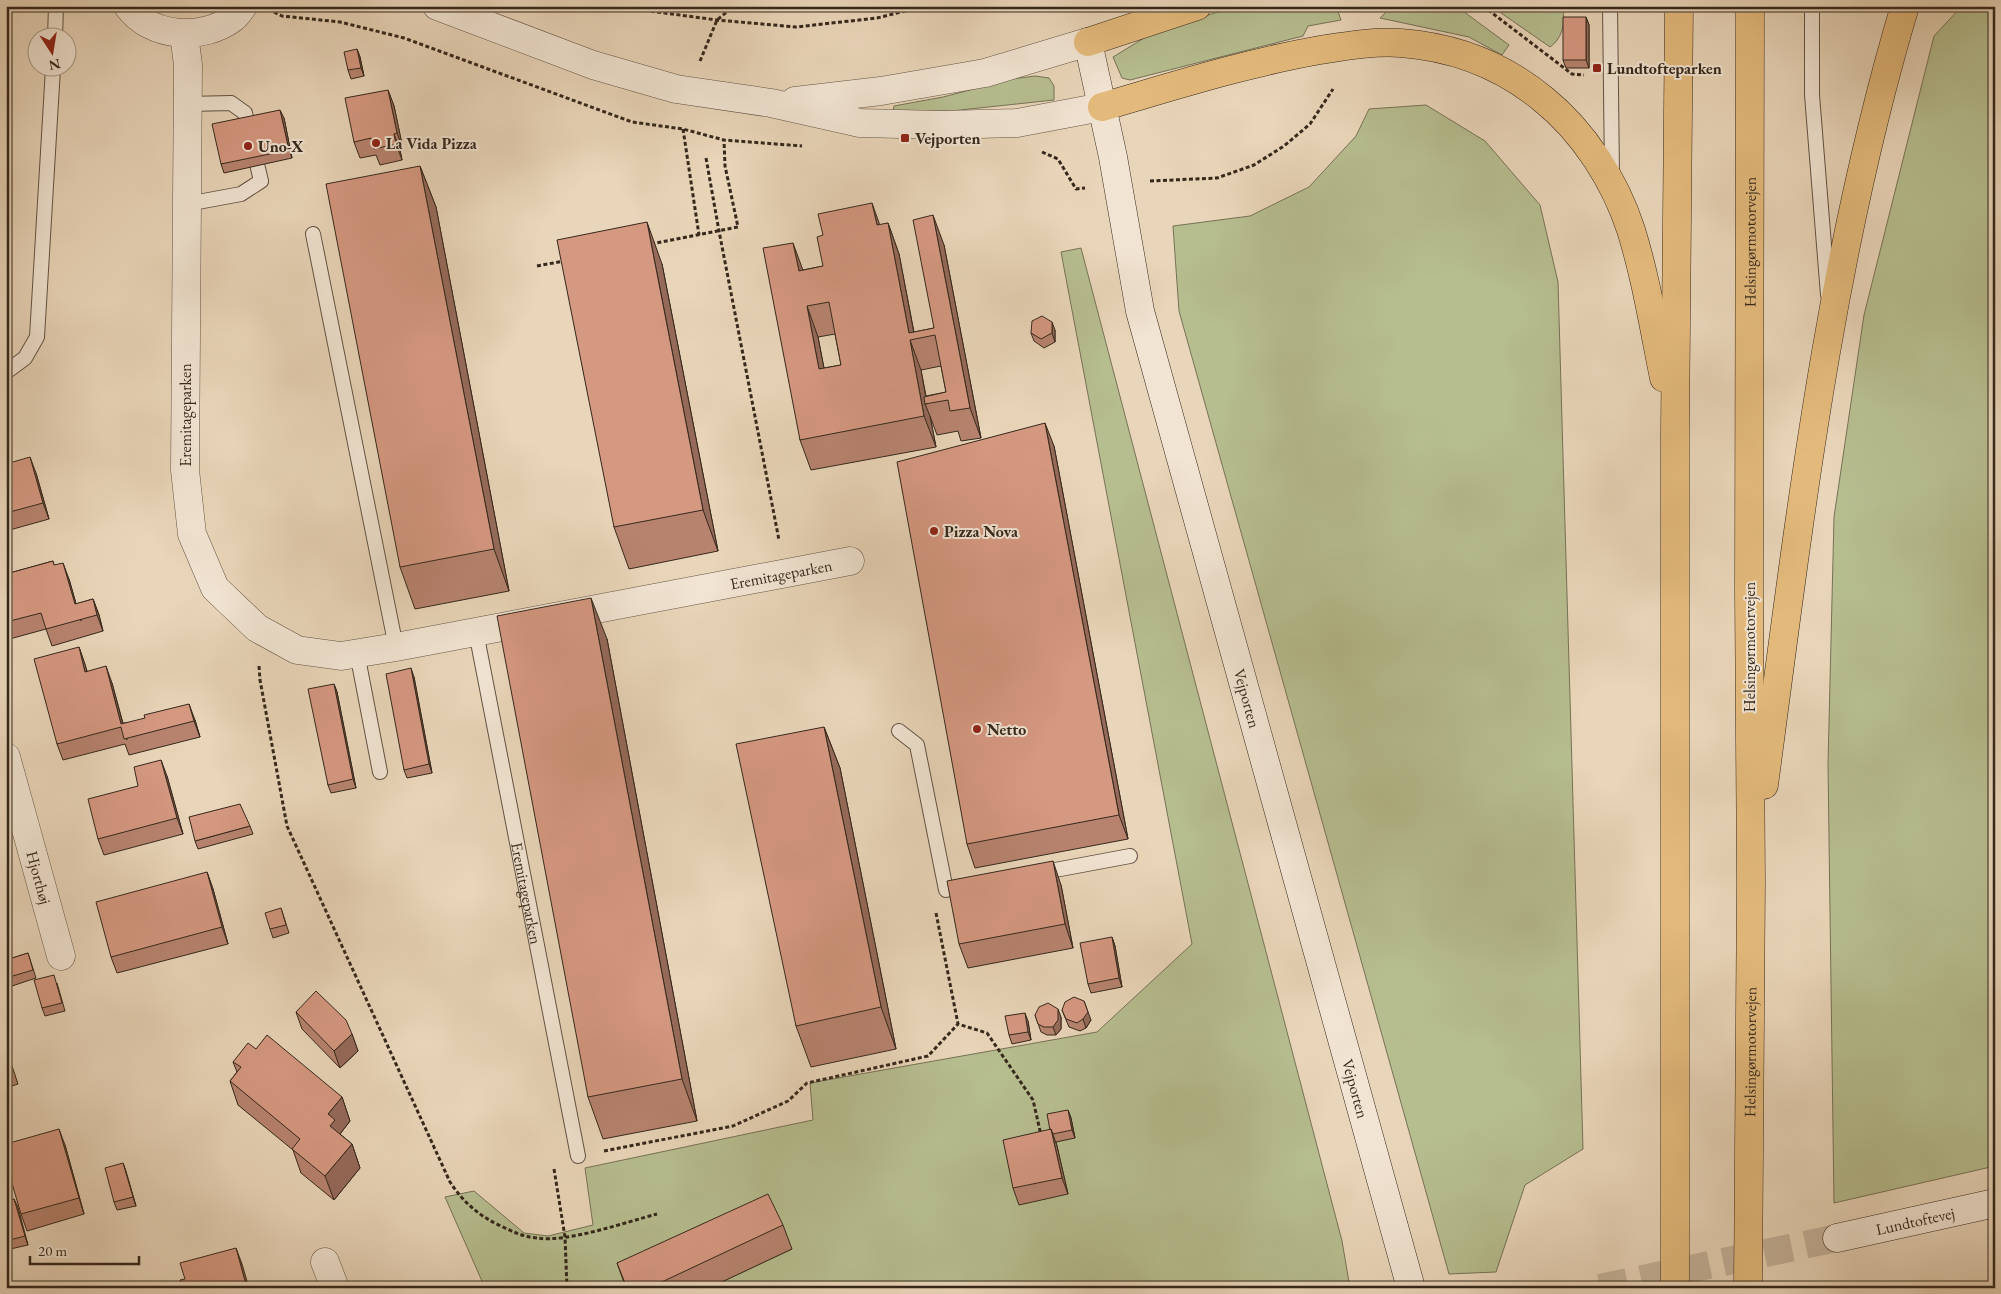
<svg xmlns="http://www.w3.org/2000/svg" width="2001" height="1294" viewBox="0 0 2001 1294" font-family="'EB Garamond',serif">
<style>
.green{fill:#b6bd8f;stroke:#767256}
.lines{fill:none;stroke-linecap:round;stroke-linejoin:round}
.secondary-tunnel{stroke:#c5b29a;stroke-width:28;stroke-dasharray:28 14;stroke-linecap:butt}
.lane-casing{stroke:#625343;stroke-width:16}
.street-casing{stroke:#625343;stroke-width:29}
.secondary-casing{stroke:#35281c;stroke-width:29}
.highway-casing{stroke:#35281c;stroke-width:29}
.path{stroke:#35281c;stroke-width:3;stroke-dasharray:4 2.5;stroke-linecap:butt}
.lane{stroke:#f1e4d2;stroke-width:14}
.street{stroke:#f1e4d2;stroke-width:28}
.secondary{stroke:#f1e4d2;stroke-width:28}
.highway{stroke:#e4ba7c;stroke-width:28}
.wall{fill:#b7836f;stroke:#35281c;fill-rule:evenodd}
.shaded-wall{fill:#956a5a;stroke:#35281c}
.building{fill:#d59881;stroke:#35281c;fill-rule:evenodd}
.poi-dot{fill:#8f2418;stroke:#f1e4d2;stroke-width:2}
.labels{text-anchor:middle;dominant-baseline:central;stroke-width:4;stroke-linejoin:round;paint-order:stroke}
.poi-label{font-size:16px;font-weight:bold;fill:#35281c;stroke:#f1e4d2;text-anchor:start}
.street-label{font-size:16px;fill:#35281c;stroke:#f1e4d2}
</style>
<rect width="100%" height="100%" fill="#e9d5b9"/>
<filter id="stains"><feTurbulence type="fractalNoise" baseFrequency=".004" numOctaves="4"/><feColorMatrix values="0 0 0 0 .2 0 0 0 0 .09 0 0 0 0 .02 0 0 0 .5 -.17"/></filter>
<radialGradient id="worn" r=".72"><stop offset=".6" stop-color="#630" stop-opacity="0"/><stop offset="1" stop-color="#630" stop-opacity=".3"/></radialGradient>
<path class="green" d="M 1237,6 L 1336,6 L 1341,20 L 1308,26 L 1303,36 L 1130,80 L 1122,78 L 1113,57 L 1154,32 Z
M 1392,6 L 1456,6 L 1509,45 L 1502,55 L 1469,37 L 1380,18 Z
M 1491,6 L 1562,6 C 1566,21 1563,38 1550,47 Z
M 1962,6 L 1995,6 L 1995,1166 L 1834,1203 L 1828,764 L 1834,517 L 1864,315 L 1934,36 Z
M 1035,76 L 1049,78 L 1054,86 L 1054,100 L 951,111 L 893,112 L 894,106 L 943,97 L 1012,79 Z
M 1426,105 L 1485,141 L 1540,205 L 1558,282 L 1583,1149 L 1525,1185 L 1496,1272 L 1449,1274 L 1179,311 L 1173,226 L 1250,216 L 1309,187 L 1356,136 L 1369,109 Z
M 1081,248 L 1342,1241 L 1350,1288 L 709,1288 L 792,1249 L 626,1288 L 485,1288 L 445,1197 L 474,1191 L 524,1233 L 548,1236 L 593,1225 L 585,1168 L 813,1120 L 810,1083 L 1097,1032 L 1192,944 L 1061,252 Z"/>
<g class="lines">
<path class="secondary-tunnel" d="M 1600,1288 L 1837,1238"/>
<defs>
<g id="lane">
<path d="M 1610,6 L 1612,175"/>
<path d="M 1812,6 L 1812,95 L 1828,295"/>
<path d="M 55,38 L 56,6"/>
<path d="M 187,204 L 241,194 L 261,181 L 245,113 L 231,103 L 188,104"/>
<path d="M 313,234 L 396,647"/>
<path d="M 6,372 L 25,358 L 37,337 L 53,68"/>
<path id="s1" d="M 476,632 L 578,1156"/>
<path d="M 357,653 L 380,772"/>
<path d="M 899,731 L 917,745 L 946,890 L 966,886"/>
<path d="M 1039,873 L 1130,856"/>
</g>
<g id="street">
<path d="M 128,6 C 151,38 203,41 233,18 C 237,15 240,10 243,6"/>
<path d="M 437,6 L 593,65 L 676,89 L 771,103 L 860,123 L 941,125 L 1017,123 L 1102,107"/>
<path id="s2" d="M 184,34 L 188,65 L 185,470 L 192,534 L 215,588 L 257,628 L 297,650 L 341,656 L 396,647 L 850,561"/>
<path d="M 795,101 L 881,91 L 985,73 L 1088,42"/>
<path id="s3" d="M 6,757 L 61,956"/>
<path d="M 325,1262 L 335,1288"/>
</g>
<g id="secondary">
<path id="s4" d="M 1088,42 L 1113,157 L 1140,311 L 1411,1288"/>
<path id="s5" d="M 1837,1238 L 1995,1203"/>
</g>
<g id="highway">
<path d="M 1088,42 L 1197,6"/>
<path d="M 1102,107 C 1174,86 1246,63 1320,50 C 1346,46 1374,41 1401,43 C 1454,47 1503,66 1543,99 C 1584,132 1615,181 1631,230 C 1646,278 1654,329 1664,378"/>
<path d="M 1764,785 C 1799,524 1829,260 1905,6"/>
<path d="M 1675,1288 L 1675,431 L 1679,6"/>
<path id="s6" d="M 1748,1288 L 1751,883 L 1749,591 L 1750,6"/>
</g>
</defs>
<use href="#lane" class="lane-casing"/>
<use href="#street" class="street-casing"/>
<use href="#secondary" class="secondary-casing"/>
<use href="#highway" class="highway-casing"/>
<path class="path" d="M 612,6 L 717,20 L 796,27 L 877,18 L 925,6
M 1483,6 L 1572,74 L 1584,75
M 274,12 L 282,16 L 340,22 L 404,38 L 632,122 L 683,129 L 724,140 L 802,146
M 700,61 L 717,20 L 734,6
M 683,129 L 699,235
M 1042,152 L 1058,159 L 1076,189 L 1085,188
M 706,158 L 719,231 L 779,540
M 1150,181 L 1217,178 L 1254,165 L 1284,146 L 1310,124 L 1333,89
M 651,244 L 738,227 L 725,166 L 724,140
M 537,266 L 564,261
M 259,666 L 260,680 L 287,826 L 450,1182 C 463,1202 479,1216 501,1226 C 513,1232 524,1237 537,1238 C 567,1243 626,1222 657,1214
M 936,913 L 958,1024 L 987,1033 L 1033,1100 L 1041,1135
M 604,1151 L 733,1126 L 788,1101 L 807,1083 L 928,1056 L 958,1024
M 554,1169 L 565,1237 L 567,1288"/>
<use href="#lane" class="lane"/>
<use href="#street" class="street"/>
<use href="#secondary" class="secondary"/>
<use href="#highway" class="highway"/>
</g>
<path class="wall" d="M 1586,17 L 1589,25 L 1589,68 L 1566,68 L 1563,60 Z
M 357,49 L 360,57 L 364,76 L 351,79 L 348,70 Z
M 388,90 L 394,106 L 403,149 L 400,150 L 402,160 L 380,165 L 376,155 L 360,158 L 354,142 Z
M 284,118 L 292,158 L 224,173 L 221,164 Z
M 420,166 L 436,207 L 509,591 L 415,609 L 400,567 Z
M 888,223 L 899,254 L 914,332 L 934,328 L 944,245 L 981,438 L 961,441 L 958,431 L 937,435 L 930,416 L 936,447 L 811,470 L 800,440 L 803,270 L 823,266 L 880,225 ZM 835,334 L 841,365 L 824,368 L 818,337 ZM 941,366 L 946,392 L 926,396 L 921,370 Z
M 662,264 L 718,551 L 629,569 L 614,527 Z
M 1055,330 L 1055,342 L 1044,348 L 1034,341 L 1031,333 Z
M 1054,446 L 1128,839 L 975,868 L 967,844 Z
M 6,464 L 36,473 L 49,519 L 6,531 Z
M 53,561 L 54,565 L 69,579 L 76,604 L 93,599 L 99,615 L 103,631 L 52,646 L 46,629 L 6,640 L 6,574 Z
M 607,639 L 697,1121 L 603,1139 L 588,1097 Z
M 79,647 L 87,671 L 112,683 L 123,723 L 195,720 L 200,737 L 129,755 L 125,744 L 63,760 L 57,744 Z
M 414,677 L 432,773 L 407,778 L 404,770 Z
M 334,684 L 337,692 L 356,788 L 331,793 L 328,785 Z
M 824,727 L 840,768 L 896,1049 L 811,1067 L 796,1026 Z
M 167,776 L 183,834 L 104,855 L 98,839 L 138,786 Z
M 250,826 L 253,834 L 198,849 L 195,841 Z
M 207,872 L 213,889 L 228,944 L 117,973 L 111,957 Z
M 1061,885 L 1073,948 L 968,968 L 959,944 Z
M 281,908 L 289,933 L 273,938 L 270,929 Z
M 1112,937 L 1115,946 L 1122,987 L 1091,993 L 1088,984 Z
M 28,953 L 36,978 L 6,988 L 6,960 Z
M 57,983 L 65,1011 L 45,1016 L 42,1008 Z
M 1062,1010 L 1091,1020 L 1086,1028 L 1080,1031 L 1069,1027 Z
M 296,1012 L 352,1034 L 358,1051 L 340,1068 L 302,1029 Z
M 1035,1015 L 1061,1017 L 1061,1029 L 1056,1035 L 1047,1035 L 1041,1032 Z
M 1028,1021 L 1031,1040 L 1012,1044 L 1009,1035 Z
M 6,1048 L 18,1084 L 6,1088 Z
M 256,1049 L 342,1097 L 350,1121 L 340,1134 L 352,1144 L 360,1168 L 334,1200 L 301,1173 L 293,1150 L 238,1105 L 230,1081 L 237,1072 L 233,1062 Z
M 1068,1110 L 1071,1118 L 1075,1138 L 1056,1142 L 1068,1194 L 1019,1205 L 1013,1188 L 1050,1130 Z
M 65,1145 L 84,1214 L 27,1231 L 21,1214 Z
M 123,1163 L 136,1206 L 117,1210 L 114,1202 Z
M 14,1199 L 28,1245 L 6,1250 L 6,1201 Z
M 783,1225 L 792,1249 L 709,1288 L 626,1288 L 617,1263 Z"/>
<path class="shaded-wall" d="M 1586,17 L 1589,25 L 1589,68 L 1586,60 Z
M 357,49 L 360,57 L 364,76 L 361,68 Z
M 388,90 L 394,106 L 403,149 L 397,133 Z
M 280,110 L 284,118 L 292,158 L 289,150 Z
M 394,134 L 400,150 L 402,160 L 396,144 Z
M 420,166 L 436,207 L 509,591 L 494,549 Z
M 872,203 L 883,234 L 877,225 Z
M 933,215 L 944,245 L 981,438 L 970,408 Z
M 647,222 L 662,264 L 718,551 L 703,510 Z
M 888,223 L 899,254 L 915,339 L 909,333 Z
M 793,243 L 804,273 L 799,271 Z
M 807,306 L 818,337 L 830,400 L 819,369 Z
M 1052,322 L 1055,330 L 1055,342 L 1052,333 Z
M 910,340 L 921,370 L 927,404 L 925,404 L 930,416 L 936,447 L 924,416 Z
M 1045,423 L 1054,446 L 1128,839 L 1119,815 Z
M 30,457 L 36,473 L 49,519 L 43,503 Z
M 63,563 L 69,579 L 81,621 L 75,604 Z
M 591,598 L 607,639 L 697,1121 L 682,1079 Z
M 93,599 L 99,615 L 103,631 L 97,615 Z
M 79,647 L 85,664 L 91,688 L 85,672 Z
M 106,666 L 112,683 L 127,740 L 121,724 Z
M 411,668 L 414,677 L 432,773 L 429,764 Z
M 334,684 L 337,692 L 356,788 L 353,779 Z
M 189,704 L 195,720 L 200,737 L 194,721 Z
M 824,727 L 840,768 L 896,1049 L 881,1007 Z
M 161,760 L 167,776 L 183,834 L 177,818 Z
M 1053,861 L 1061,885 L 1073,948 L 1065,924 Z
M 207,872 L 213,889 L 228,944 L 222,927 Z
M 1112,937 L 1115,946 L 1122,987 L 1119,978 Z
M 1084,1001 L 1091,1020 L 1086,1028 L 1083,1019 Z
M 1058,1009 L 1061,1017 L 1061,1029 L 1056,1035 L 1053,1027 Z
M 1025,1013 L 1028,1021 L 1031,1040 L 1028,1032 Z
M 352,1034 L 358,1051 L 340,1068 L 334,1051 Z
M 342,1097 L 350,1121 L 340,1134 L 344,1144 L 330,1126 L 328,1114 Z
M 1068,1110 L 1071,1118 L 1075,1138 L 1072,1130 Z
M 59,1129 L 65,1145 L 84,1214 L 79,1198 Z
M 1051,1129 L 1057,1146 L 1068,1194 L 1062,1178 Z
M 352,1144 L 360,1168 L 334,1200 L 325,1176 Z
M 123,1163 L 126,1171 L 136,1206 L 133,1197 Z
M 14,1199 L 18,1207 L 28,1245 L 25,1236 Z
M 236,1248 L 242,1264 L 249,1288 L 247,1288 Z"/>
<path class="building" d="M 1563,17 L 1586,17 L 1586,60 L 1563,60 Z
M 357,49 L 361,68 L 348,70 L 344,52 Z
M 388,90 L 397,133 L 394,134 L 396,144 L 374,149 L 371,138 L 354,142 L 345,98 Z
M 280,110 L 289,150 L 221,164 L 212,124 Z
M 420,166 L 494,549 L 400,567 L 326,184 Z
M 872,203 L 877,225 L 888,223 L 909,333 L 934,328 L 913,220 L 933,215 L 970,408 L 950,411 L 948,400 L 925,404 L 924,397 L 946,392 L 935,335 L 910,340 L 924,416 L 800,440 L 763,248 L 793,243 L 799,271 L 823,266 L 817,237 L 823,235 L 818,214 ZM 829,302 L 841,365 L 819,369 L 807,306 Z
M 647,222 L 703,510 L 614,527 L 557,240 Z
M 1042,316 L 1052,322 L 1052,333 L 1041,339 L 1031,333 L 1032,321 Z
M 1045,423 L 1119,815 L 967,844 L 897,462 Z
M 30,457 L 43,503 L 6,513 L 6,464 Z
M 53,561 L 54,565 L 63,563 L 75,604 L 93,599 L 97,615 L 46,629 L 41,613 L 6,622 L 6,574 Z
M 591,598 L 682,1079 L 588,1097 L 497,616 Z
M 79,647 L 85,672 L 106,666 L 121,724 L 145,718 L 144,715 L 189,704 L 194,721 L 124,739 L 121,727 L 57,744 L 34,659 Z
M 411,668 L 429,764 L 404,770 L 386,674 Z
M 334,684 L 353,779 L 328,785 L 308,689 Z
M 824,727 L 881,1007 L 796,1026 L 736,744 Z
M 161,760 L 177,818 L 98,839 L 88,799 L 138,786 L 134,767 Z
M 240,804 L 250,826 L 195,841 L 189,817 Z
M 1053,861 L 1065,924 L 959,944 L 947,881 Z
M 207,872 L 222,927 L 111,957 L 96,902 Z
M 281,908 L 286,925 L 270,929 L 265,913 Z
M 1112,937 L 1119,978 L 1088,984 L 1080,943 Z
M 28,953 L 33,970 L 6,978 L 6,960 Z
M 54,975 L 62,1003 L 42,1008 L 34,980 Z
M 316,991 L 346,1020 L 352,1034 L 334,1051 L 296,1012 Z
M 1074,997 L 1084,1001 L 1088,1012 L 1083,1019 L 1077,1023 L 1066,1019 L 1062,1010 L 1065,1002 Z
M 1048,1003 L 1058,1009 L 1058,1020 L 1053,1027 L 1044,1027 L 1038,1024 L 1035,1015 L 1039,1007 Z
M 1025,1013 L 1028,1032 L 1009,1035 L 1005,1016 Z
M 267,1035 L 342,1097 L 328,1114 L 335,1120 L 330,1126 L 352,1144 L 325,1176 L 292,1149 L 300,1139 L 230,1081 L 241,1067 L 233,1062 L 248,1043 L 256,1049 Z
M 6,1050 L 12,1068 L 6,1070 Z
M 1068,1110 L 1072,1130 L 1053,1134 L 1051,1129 L 1050,1130 L 1047,1114 Z
M 59,1129 L 79,1198 L 21,1214 L 6,1163 L 6,1144 Z
M 1051,1129 L 1062,1178 L 1013,1188 L 1003,1140 Z
M 123,1163 L 133,1197 L 114,1202 L 105,1168 Z
M 768,1194 L 783,1225 L 649,1288 L 627,1288 L 617,1263 Z
M 14,1199 L 25,1236 L 6,1241 L 6,1201 Z
M 236,1248 L 247,1288 L 182,1288 L 180,1280 L 185,1279 L 180,1263 Z
M 1995,1253 L 1995,1264 L 1992,1254 Z"/>
<g class="poi-dot">
<rect x="1592" y="63" width="10" height="10" rx="2.5"/>
<rect x="900" y="133" width="10" height="10" rx="2.5"/>
<circle cx="376" cy="143" r="5"/>
<circle cx="248" cy="146" r="5"/>
<circle cx="934" cy="531" r="5"/>
<circle cx="977" cy="729" r="5"/>
</g>
<g class="labels">
<g class="poi-label">
<text x="1607" y="68">Lundtofteparken</text>
<text x="915" y="138">Vejporten</text>
<text x="386" y="143">La Vida Pizza</text>
<text x="258" y="146">Uno-X</text>
<text x="944" y="531">Pizza Nova</text>
<text x="987" y="729">Netto</text>
</g>
<g class="street-label">
<text stroke="none"><textPath href="#s6" startOffset="1046">Helsingørmotorvejen</textPath></text>
<text transform="translate(185 415) rotate(-90)">Eremitageparken</text>
<text stroke="none"><textPath href="#s2" startOffset="1155">Eremitageparken</textPath></text>
<text transform="translate(1749 647) rotate(-90)">Helsingørmotorvejen</text>
<text stroke="none"><textPath href="#s4" startOffset="676">Vejporten</textPath></text>
<text stroke="none"><textPath href="#s3" startOffset="125">Hjorthøj</textPath></text>
<text stroke="none"><textPath href="#s1" startOffset="266">Eremitageparken</textPath></text>
<text stroke="none"><textPath href="#s6" startOffset="236">Helsingørmotorvejen</textPath></text>
<text stroke="none"><textPath href="#s4" startOffset="1081">Vejporten</textPath></text>
<text stroke="none"><textPath href="#s5" startOffset="80">Lundtoftevej</textPath></text>
</g>
</g>
<rect width="2001" height="1294" fill="none" stroke="#e9d5b9" stroke-width="25"/>
<rect x="8" y="8" width="1986" height="1279" fill="none" stroke="#35281c" stroke-width="2.5"/>
<rect x="12" y="12" width="1976" height="1269" fill="none" stroke="#35281c"/>
<g transform="translate(52 52) rotate(168)"><circle r="24" fill="#f1e4d2" stroke="#a69989"/>
<path d="M0-4L9 19L0 12L-9 19Z" fill="#8f2418"/>
<text y="-8" font-size="14" font-weight="bold" text-anchor="middle" fill="#35281c">N</text>
</g>
<path d="M30 1256v8h109v-8" fill="none" stroke="#35281c" stroke-width="2.5"/>
<text x="38" y="1256" font-size="15" fill="#35281c" stroke="#f1e4d2" stroke-width="4" paint-order="stroke">20 m</text>
<rect width="100%" height="100%" filter="url(#stains)"/>
<rect width="100%" height="100%" fill="url(#worn)"/>
</svg>
